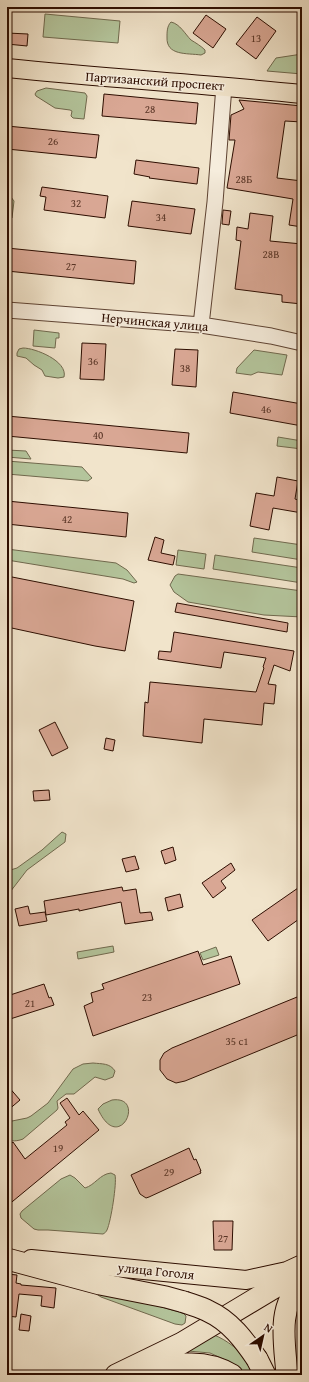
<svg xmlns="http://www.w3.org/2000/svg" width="309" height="1382" viewBox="0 0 309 1382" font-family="'Gentium Book Plus',serif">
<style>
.green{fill:#b4c59c;stroke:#70694e}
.building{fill:#d9a794;stroke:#2d0d00}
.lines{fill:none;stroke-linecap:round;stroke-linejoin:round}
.minor-casing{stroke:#5e4333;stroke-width:17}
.major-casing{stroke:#2d0d00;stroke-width:20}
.highway-casing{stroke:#2d0d00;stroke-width:23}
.minor{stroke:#f6eddd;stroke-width:15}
.major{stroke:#f1e4cb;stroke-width:18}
.highway{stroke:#f1e4cb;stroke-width:21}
.highway-bridge-casing{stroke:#2d0d00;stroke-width:23;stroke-linecap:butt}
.highway-bridge{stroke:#f1e4cb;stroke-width:21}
.labels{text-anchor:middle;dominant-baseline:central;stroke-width:3;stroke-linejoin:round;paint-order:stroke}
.number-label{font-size:11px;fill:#583425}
.street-label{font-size:13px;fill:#2d0d00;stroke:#f6eddd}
</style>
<rect width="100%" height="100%" fill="#f1e4cb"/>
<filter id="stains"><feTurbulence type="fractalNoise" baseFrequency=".005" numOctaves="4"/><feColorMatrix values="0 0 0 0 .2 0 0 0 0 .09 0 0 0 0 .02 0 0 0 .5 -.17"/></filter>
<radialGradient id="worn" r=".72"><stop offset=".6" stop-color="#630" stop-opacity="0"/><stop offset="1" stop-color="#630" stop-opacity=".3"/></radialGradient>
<path class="green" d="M 45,14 L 120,21 L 118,43 L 43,37 Z
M 171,22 C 180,24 185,34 191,40 C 196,43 201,46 205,50 L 205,53 L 201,55 C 187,53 166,56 167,37 C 167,32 167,26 171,22 Z
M 302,54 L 302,74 L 267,71 L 276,58 Z
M 46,88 L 85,93 L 87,96 L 84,119 L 73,118 L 71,116 L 72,111 L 70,110 L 55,108 L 36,96 L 35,94 L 37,91 Z
M 7,192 L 14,201 L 12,218 L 7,218 Z
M 34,330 L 59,333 L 59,338 L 56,338 L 55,348 L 33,346 Z
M 23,348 C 35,348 68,361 64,377 L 58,378 L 45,376 L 42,370 L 34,365 L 26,358 L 17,356 L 17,353 L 19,349 Z
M 254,350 L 287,355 L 282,375 L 258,372 L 251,375 L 236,373 L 237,368 Z
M 278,437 L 302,441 L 302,449 L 277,446 Z
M 7,450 L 26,451 L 31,459 L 7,457 Z
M 7,461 L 82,467 L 92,478 L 88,481 L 7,474 Z
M 254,538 L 302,545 L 302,560 L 252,552 Z
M 7,549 L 116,563 L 127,570 L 137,582 L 134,583 L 123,579 L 7,560 Z
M 178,550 L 206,554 L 204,569 L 176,565 Z
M 215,555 L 302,568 L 302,583 L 213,569 Z
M 178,574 L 302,591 L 302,617 L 264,615 L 188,602 L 174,592 L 170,585 L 175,576 Z
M 62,832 L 66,834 L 65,842 L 27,870 L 7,896 L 7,871 L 17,868 L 42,850 Z
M 113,946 L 114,952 L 78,959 L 77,952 Z
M 216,947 L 219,955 L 203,960 L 200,953 Z
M 93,1063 C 102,1064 110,1063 115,1071 L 113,1077 L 105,1080 L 95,1077 L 74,1094 L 66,1094 L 57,1101 L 58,1108 L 57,1110 L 23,1139 C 18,1141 11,1142 7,1139 L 7,1122 L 27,1118 L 31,1116 L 48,1103 L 73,1069 L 83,1064 Z
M 112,1100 C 147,1095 119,1156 98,1109 L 103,1104 Z
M 111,1173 L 115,1175 C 117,1183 111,1221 107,1230 C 106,1232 105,1233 103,1234 L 48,1230 L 38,1230 L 34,1229 L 21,1218 L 20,1214 L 22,1211 L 61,1179 L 70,1175 L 75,1178 L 85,1188 C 95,1185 100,1174 111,1173 Z
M 108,1292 L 183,1313 L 186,1316 L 185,1323 L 182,1325 L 175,1324 L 101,1297 L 95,1293 Z
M 214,1335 C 227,1340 241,1351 249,1363 C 252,1367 253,1371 255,1375 L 245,1375 L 230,1362 L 210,1353 L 188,1351 Z"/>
<path class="building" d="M 206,15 L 226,29 L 213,48 L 193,33 Z
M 257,17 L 276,31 L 256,59 L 236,44 Z
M 7,33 L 28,34 L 27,46 L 7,44 Z
M 104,94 L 198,103 L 196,124 L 102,116 Z
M 239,100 L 302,106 L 302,122 L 285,121 L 277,178 L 302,181 L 302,227 L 289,225 L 293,199 L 227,188 L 235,140 L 229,140 L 231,115 L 244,109 Z
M 7,126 L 99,135 L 96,158 L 7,149 Z
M 136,160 L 199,168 L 197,184 L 149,178 L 150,177 L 134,174 Z
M 42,187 L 108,196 L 105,218 L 44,210 L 46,197 L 40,196 Z
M 132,201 L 195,209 L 191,234 L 128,226 Z
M 223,210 L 231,211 L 229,225 L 222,224 Z
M 250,213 L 273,216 L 270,241 L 302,244 L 302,304 L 282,302 L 282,295 L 235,289 L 241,241 L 236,240 L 237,227 L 248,229 Z
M 7,248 L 136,261 L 134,284 L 7,271 Z
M 82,343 L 106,344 L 104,380 L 80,379 Z
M 175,349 L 198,350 L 196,387 L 172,385 Z
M 233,392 L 302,404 L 302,426 L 230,413 Z
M 7,416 L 189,433 L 187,453 L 7,436 Z
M 277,477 L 298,481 L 295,499 L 302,501 L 302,513 L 273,508 L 269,530 L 250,526 L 256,493 L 274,496 Z
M 7,501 L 128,513 L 126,537 L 7,524 Z
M 155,537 L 164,540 L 161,553 L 175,556 L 173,565 L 148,560 Z
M 7,576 L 134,601 L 125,651 L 95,646 L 7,627 Z
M 177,603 L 288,623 L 287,632 L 175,612 Z
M 174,632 L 294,651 L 290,671 L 274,665 L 268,684 L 276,685 L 274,704 L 264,703 L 262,725 L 204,719 L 202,743 L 143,736 L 145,702 L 148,703 L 150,682 L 256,692 L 264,668 L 263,667 L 266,658 L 224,652 L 221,668 L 158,659 L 159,651 L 171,652 Z
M 55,722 L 68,748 L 52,756 L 39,730 Z
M 106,738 L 115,740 L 113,751 L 104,749 Z
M 49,790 L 50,800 L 34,801 L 33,791 Z
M 173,847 L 176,860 L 165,864 L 161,851 Z
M 135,856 L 139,869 L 126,872 L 122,859 Z
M 231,863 L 235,870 L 221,881 L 226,888 L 213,898 L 202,883 Z
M 122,887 L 123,891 L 136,889 L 140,913 L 151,912 L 153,920 L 125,924 L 121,902 L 79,911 L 79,909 L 46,915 L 44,901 Z
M 298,888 L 302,893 L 302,917 L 268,941 L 252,920 Z
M 180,894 L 183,907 L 168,911 L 165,898 Z
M 28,906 L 30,914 L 45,912 L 47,921 L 19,926 L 15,909 Z
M 198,951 L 203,965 L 231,956 L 240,984 L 93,1036 L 84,1006 L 93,1002 L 91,993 L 104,989 L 102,984 Z
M 44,984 L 49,998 L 51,997 L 54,1005 L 7,1020 L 7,996 Z
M 302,995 L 302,1033 L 185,1081 L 176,1083 L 167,1079 L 160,1070 L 160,1060 L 164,1053 L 172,1048 Z
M 7,1085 L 20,1100 L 7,1111 Z
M 67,1098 L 79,1115 L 83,1111 L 99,1130 L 7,1206 L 7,1147 L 13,1142 L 25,1159 L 67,1125 L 65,1122 L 70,1118 L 60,1103 Z
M 189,1148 L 194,1160 L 196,1159 L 201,1171 L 200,1171 L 201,1173 L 149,1197 L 146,1198 L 140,1194 L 131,1175 Z
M 213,1221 L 233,1221 L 232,1250 L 214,1250 Z
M 7,1274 L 17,1275 L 16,1283 L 21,1284 L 21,1285 L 56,1288 L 54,1308 L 41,1306 L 42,1296 L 19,1294 L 16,1317 L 7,1316 Z
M 21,1314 L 31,1316 L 29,1331 L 19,1330 Z"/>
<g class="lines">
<defs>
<path id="minor" d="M 7,310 L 201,325 L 271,336 L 302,343
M 201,325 L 215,202 L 224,86"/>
<path id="major" d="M 7,68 C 105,78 204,84 302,94
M 31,1259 L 246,1280 L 287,1271 L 300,1265"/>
<path id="highway" d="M 7,1259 L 100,1284 L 166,1297 L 184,1302
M 257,1359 L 265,1375
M 140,1374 C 171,1364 203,1357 232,1375
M 116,1375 L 182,1343 L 302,1271
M 287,1375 C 285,1345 276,1306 302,1284"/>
</defs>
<use href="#minor" class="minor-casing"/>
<use href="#major" class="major-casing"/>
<use href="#highway" class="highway-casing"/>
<use href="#minor" class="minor"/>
<use href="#major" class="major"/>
<use href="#highway" class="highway"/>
<defs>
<path id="highway-bridge" d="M 184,1302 C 192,1305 201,1307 208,1311 C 230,1321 244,1340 257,1359"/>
</defs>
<use href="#highway-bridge" class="highway-bridge-casing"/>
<use href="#highway-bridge" class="highway-bridge"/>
</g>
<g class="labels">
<g class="number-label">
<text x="256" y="38">13</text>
<text x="150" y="109">28</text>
<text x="53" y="141">26</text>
<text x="244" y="179">28Б</text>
<text x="76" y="203">32</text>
<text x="161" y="217">34</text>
<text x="271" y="254">28В</text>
<text x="71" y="266">27</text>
<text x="93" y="361">36</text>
<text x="185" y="368">38</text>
<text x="266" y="409">46</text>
<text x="98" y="435">40</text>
<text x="67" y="519">42</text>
<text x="147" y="997">23</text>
<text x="30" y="1003">21</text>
<text x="237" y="1041">35 с1</text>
<text x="58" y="1148">19</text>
<text x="169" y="1172">29</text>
<text x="223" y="1238">27</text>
</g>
<g class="street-label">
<text transform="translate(155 81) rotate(4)">Партизанский проспект</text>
<text transform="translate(155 322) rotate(5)">Нерчинская улица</text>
<text transform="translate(156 1271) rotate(6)">улица Гоголя</text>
</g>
</g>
<rect width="309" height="1382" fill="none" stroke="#f1e4cb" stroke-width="24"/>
<rect x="8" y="8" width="293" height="1366" fill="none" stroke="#2d0d00" stroke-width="2"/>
<rect x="12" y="12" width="285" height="1358" fill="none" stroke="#2d0d00"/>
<g transform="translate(263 1336) rotate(34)" stroke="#f6eddd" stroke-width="3" paint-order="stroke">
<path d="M0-3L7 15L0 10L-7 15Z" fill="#2d0d00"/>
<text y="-6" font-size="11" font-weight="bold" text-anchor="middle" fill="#2d0d00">N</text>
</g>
<rect width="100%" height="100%" filter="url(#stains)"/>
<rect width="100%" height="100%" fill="url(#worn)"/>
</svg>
